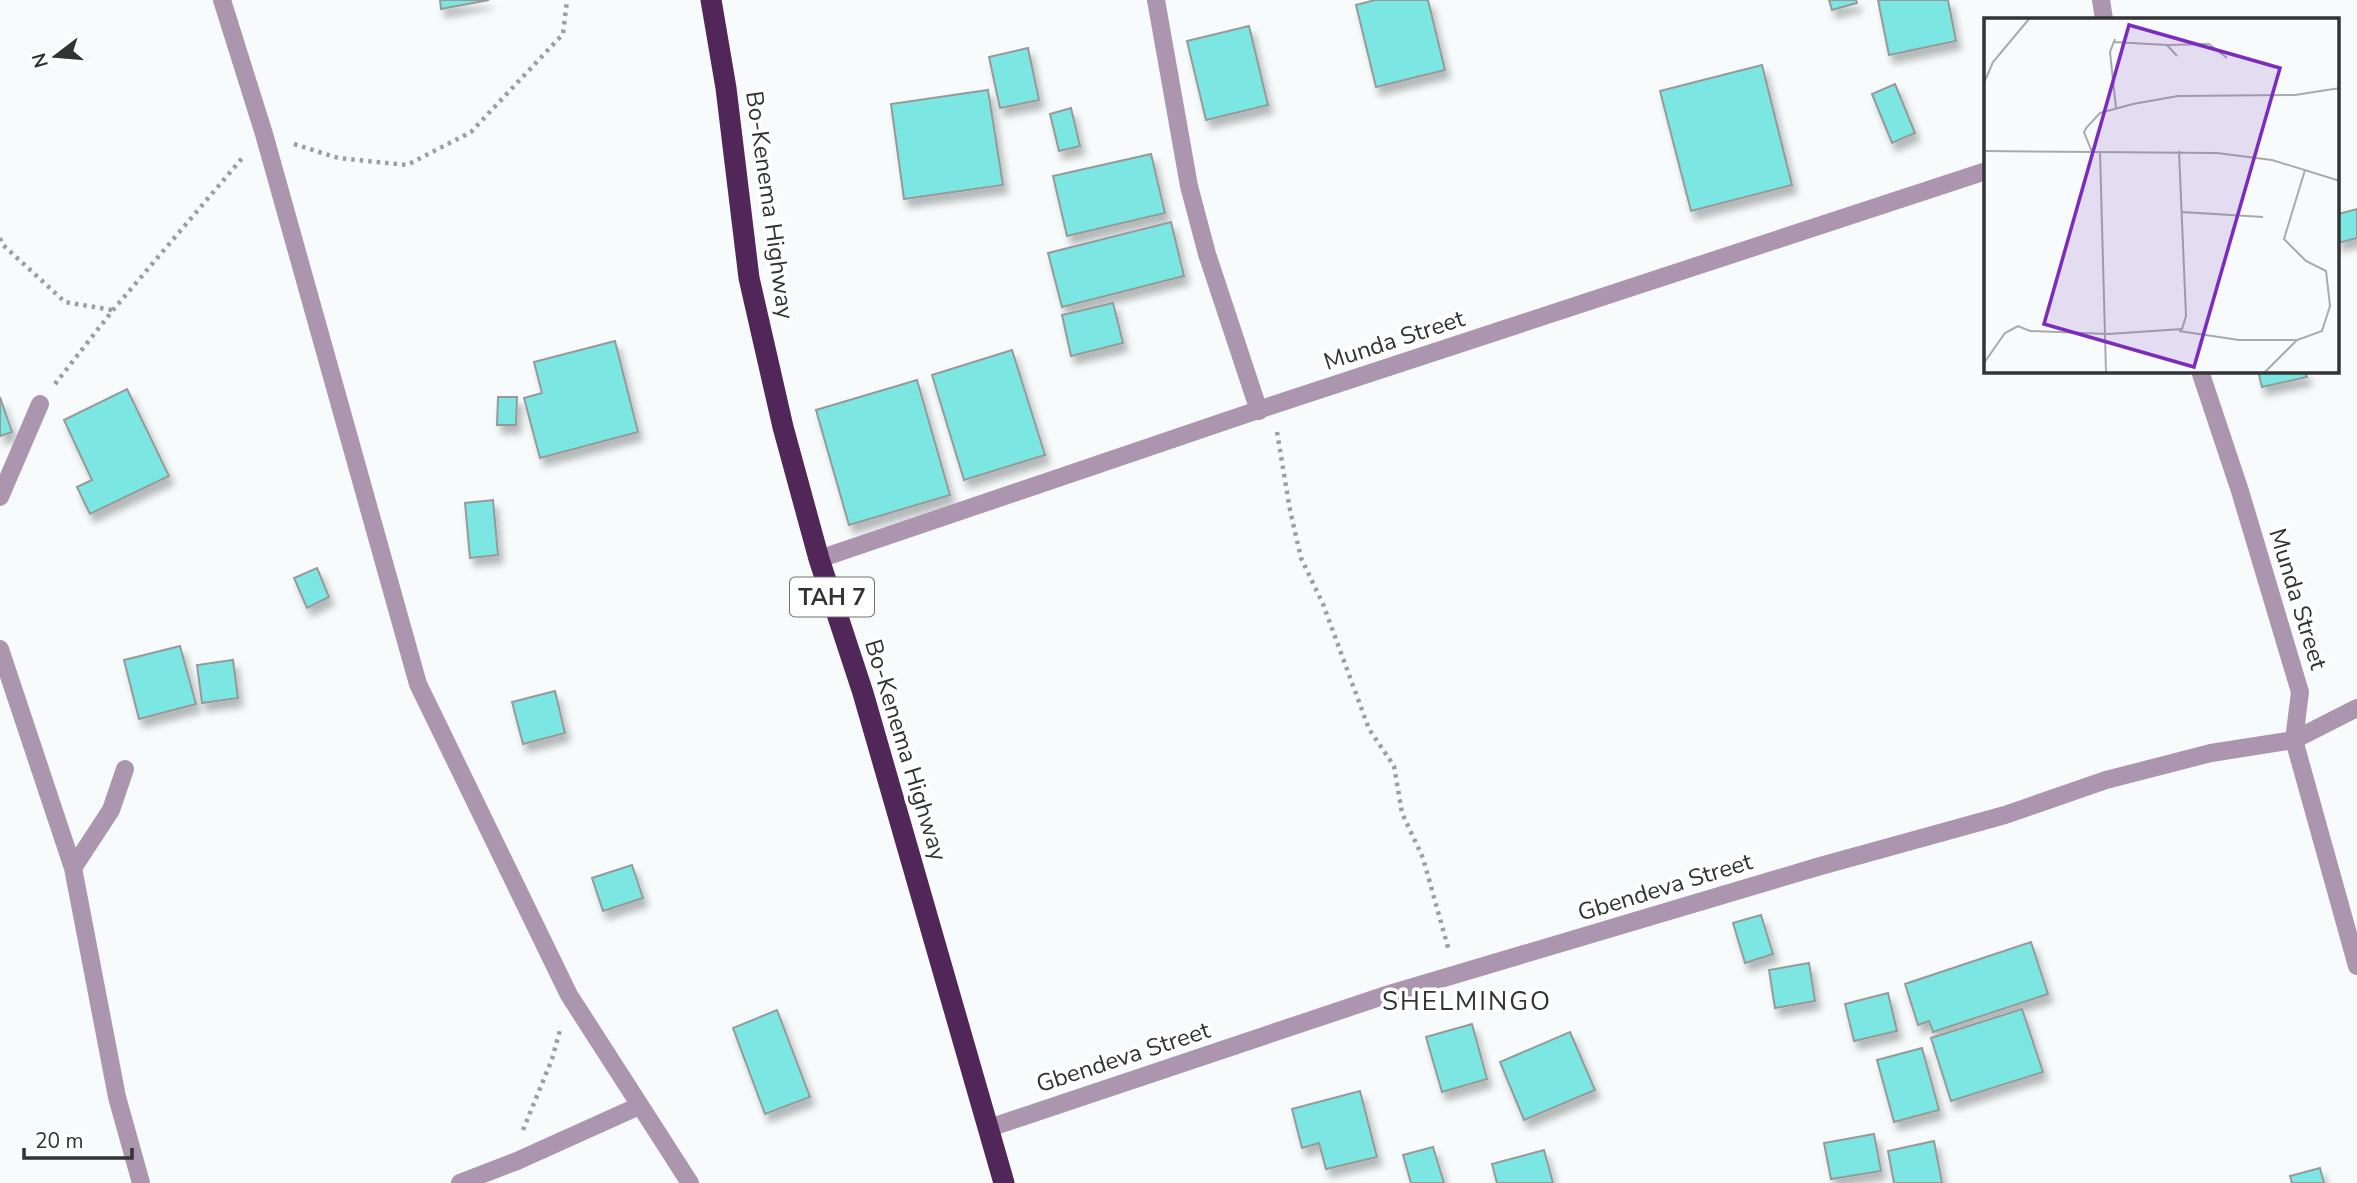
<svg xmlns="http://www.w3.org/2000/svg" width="2357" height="1183" viewBox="0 0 2357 1183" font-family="'Nunito Sans',sans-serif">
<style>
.building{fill:#7be6e3;stroke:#969a9a;stroke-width:2;filter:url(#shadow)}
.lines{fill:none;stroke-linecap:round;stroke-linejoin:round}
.path{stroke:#9c9f9f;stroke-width:4.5;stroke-dasharray:3.5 5;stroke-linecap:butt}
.street{stroke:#ab95af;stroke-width:18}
.highway{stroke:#512659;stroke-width:21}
.labels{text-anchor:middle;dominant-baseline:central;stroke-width:7;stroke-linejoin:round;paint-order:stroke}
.shield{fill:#fff;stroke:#707171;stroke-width:2}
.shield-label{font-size:23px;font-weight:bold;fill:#323434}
.street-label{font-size:24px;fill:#323434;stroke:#fff}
.neighbourhood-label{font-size:26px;letter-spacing:2px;fill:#323434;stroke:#fff}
.inset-road{fill:none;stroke:#a8abab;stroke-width:2}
.view{fill:#7b2cbf;fill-opacity:0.15;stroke:#7b2cbf;stroke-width:3.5}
.inset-edge{fill:none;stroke:#323434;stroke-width:3.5}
</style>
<defs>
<filter id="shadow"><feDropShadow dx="4.5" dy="8" stdDeviation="3.5" flood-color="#0004"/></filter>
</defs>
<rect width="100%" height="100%" fill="#f7fbfb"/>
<path class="building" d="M 440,0 L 489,0 L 441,9 Z
M 1375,0 L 1428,0 L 1445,70 L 1376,87 L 1356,5 Z
M 1829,0 L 1856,0 L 1857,3 L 1832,10 Z
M 1878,0 L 1948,0 L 1956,41 L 1889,55 Z
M 1249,26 L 1268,105 L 1206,120 L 1187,41 Z
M 1028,48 L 1039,100 L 1000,108 L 989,57 Z
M 1762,65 L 1792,185 L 1691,211 L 1660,91 Z
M 1895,84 L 1915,133 L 1892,143 L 1872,94 Z
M 988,90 L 1003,185 L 904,199 L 891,104 Z
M 1071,108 L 1080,146 L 1059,151 L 1050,114 Z
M 1151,154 L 1165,213 L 1067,236 L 1053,176 Z
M 2357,209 L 2357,238 L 2338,243 L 2338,214 Z
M 1171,222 L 1184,276 L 1062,307 L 1048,253 Z
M 1113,303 L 1123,343 L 1071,356 L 1062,315 Z
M 615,341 L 638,432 L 540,458 L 524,398 L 542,393 L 534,362 Z
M 1012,350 L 1045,455 L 964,480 L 932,375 Z
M 2258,371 L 2305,371 L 2307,377 L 2262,387 Z
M 917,380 L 950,495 L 849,525 L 816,410 Z
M 127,389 L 169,476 L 90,514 L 77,487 L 92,480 L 64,420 Z
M 0,397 L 12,432 L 0,436 Z
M 498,397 L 517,397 L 516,425 L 497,425 Z
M 493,500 L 498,555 L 470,558 L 465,503 Z
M 317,568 L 329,597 L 307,608 L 294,578 Z
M 180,646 L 196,704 L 139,719 L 124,660 Z
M 233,660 L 238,698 L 202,703 L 197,665 Z
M 555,691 L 565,733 L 523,744 L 512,702 Z
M 632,865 L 643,898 L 603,911 L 592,878 Z
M 1761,915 L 1773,954 L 1745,963 L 1733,923 Z
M 2031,942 L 2048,994 L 1933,1032 L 1929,1021 L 1918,1025 L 1905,984 Z
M 1809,963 L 1815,1001 L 1775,1008 L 1769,970 Z
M 1888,993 L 1897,1031 L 1854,1041 L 1845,1004 Z
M 2022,1009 L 2043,1072 L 1951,1101 L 1931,1038 Z
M 777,1010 L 810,1097 L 765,1114 L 733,1028 Z
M 1472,1024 L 1487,1079 L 1442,1092 L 1426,1037 Z
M 1570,1032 L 1595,1090 L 1524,1120 L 1500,1062 Z
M 1922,1048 L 1939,1110 L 1894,1122 L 1877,1060 Z
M 1360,1091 L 1377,1157 L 1326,1169 L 1319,1143 L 1302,1148 L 1292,1109 Z
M 1874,1134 L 1881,1171 L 1831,1179 L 1824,1143 Z
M 1934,1141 L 1942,1183 L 1894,1183 L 1888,1151 Z
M 1433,1147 L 1444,1183 L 1411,1183 L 1403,1155 Z
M 1544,1150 L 1553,1183 L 1497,1183 L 1492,1164 Z
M 2320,1168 L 2324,1183 L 2292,1183 L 2290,1176 Z"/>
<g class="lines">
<path class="path" d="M 294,144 L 338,158 L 407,165 L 471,132 L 563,34 L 567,0
M 0,238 L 2,244 L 65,302 L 112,310
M 55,384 L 113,310 L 244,156
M 1277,432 L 1290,510 L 1301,558 L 1323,604 L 1369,729 L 1394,766 L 1402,813 L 1423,858 L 1449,951
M 523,1130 L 552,1059 L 560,1030"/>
<path class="street" d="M 222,0 L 264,134 L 418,684 L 569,995 L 690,1183
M 1156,0 L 1189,186 L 1207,254 L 1259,411
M 2101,0 L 2104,19
M 2200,371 L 2240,491 L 2300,692 L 2294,740 L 2357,966
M 0,497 L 40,404
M 819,559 L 1273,405 L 1986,171
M 0,649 L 73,868
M 125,769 L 111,810 L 73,868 L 117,1097 L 141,1183
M 989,1128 L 1383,996 L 1817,867 L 2005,815 L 2106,780 L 2211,753 L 2294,740 L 2357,708
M 460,1183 L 517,1161 L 639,1106"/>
<path class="highway" d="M 711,0 L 726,88 L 749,278 L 783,427 L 819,559 L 863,693 L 1004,1183"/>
</g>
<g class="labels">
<rect class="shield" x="790" y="577.5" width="84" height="39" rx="5"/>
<g class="shield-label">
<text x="832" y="597">TAH 7</text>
</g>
<g class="street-label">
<text transform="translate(770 205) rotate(82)">Bo-Kenema Highway</text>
<text transform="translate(1394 340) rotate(-18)">Munda Street</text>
<text transform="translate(2298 599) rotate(73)">Munda Street</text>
<text transform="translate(906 750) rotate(73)">Bo-Kenema Highway</text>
<text transform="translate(1665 887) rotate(-17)">Gbendeva Street</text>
<text transform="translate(1123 1057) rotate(-18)">Gbendeva Street</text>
</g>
<g class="neighbourhood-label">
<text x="1467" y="1001">SHELMINGO</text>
</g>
</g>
<g transform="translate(1984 18)">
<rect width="355" height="355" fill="#f7fbfb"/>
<path class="inset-road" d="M 131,21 L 126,34 L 132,90M 129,24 L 183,27 L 193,38M 183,27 L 225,26 L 243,40M 0,65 L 9,44 L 45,1M 0,133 L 233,135 L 288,142 L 356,163M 108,134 L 100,114 L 103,109 L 116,95 L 149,86 L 194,78 L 311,77 L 356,70M 116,134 L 122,354M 198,194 L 279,199M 195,313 L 255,322 L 313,322M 0,345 L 21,315 L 34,308 L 46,313 L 124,316 L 198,311 L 202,298 L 195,133M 281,354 L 313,322 L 338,313 L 346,288 L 342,253 L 322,243 L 300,221 L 321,152"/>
<path class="view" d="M 145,7 L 296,50 L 210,349 L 60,306 Z"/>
<rect width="355" height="355" class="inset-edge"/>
</g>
<g transform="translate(56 56) rotate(254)" stroke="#ffffff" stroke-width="5" paint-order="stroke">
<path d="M0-5L12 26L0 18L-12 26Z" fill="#323434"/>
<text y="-10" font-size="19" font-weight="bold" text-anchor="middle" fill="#323434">N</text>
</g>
<path d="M24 1148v10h108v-10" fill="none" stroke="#323434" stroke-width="3.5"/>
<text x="35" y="1148" font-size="21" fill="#323434" stroke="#ffffff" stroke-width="5" paint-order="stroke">20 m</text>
</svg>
